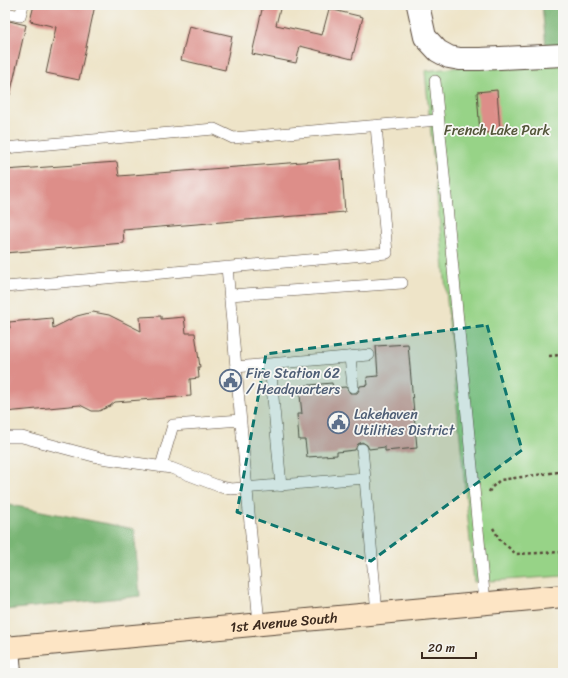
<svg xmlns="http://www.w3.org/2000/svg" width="568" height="678" viewBox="0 0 568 678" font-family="Sriracha,sans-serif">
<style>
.green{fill:#97d387;stroke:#697e52}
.forest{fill:#79b574;stroke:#5a7049}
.building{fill:#dd8e89}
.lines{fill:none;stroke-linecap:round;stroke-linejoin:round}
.lane-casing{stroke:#564638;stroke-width:12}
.street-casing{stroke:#564638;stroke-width:24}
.secondary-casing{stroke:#564638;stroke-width:24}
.path{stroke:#564638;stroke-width:2.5;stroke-dasharray:3 3;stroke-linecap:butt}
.lane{stroke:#fff;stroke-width:11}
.street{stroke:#fff;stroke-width:22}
.secondary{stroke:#fde5c5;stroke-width:22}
.marked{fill:#0f766e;fill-opacity:0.2;stroke:#0f766e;stroke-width:3;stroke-dasharray:8 5;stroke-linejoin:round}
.labels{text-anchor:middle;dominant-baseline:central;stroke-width:3.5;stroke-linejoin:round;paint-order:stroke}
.park-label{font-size:14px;fill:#525438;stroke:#f6f6f2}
.service-label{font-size:14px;fill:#4e5e75;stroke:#f6f6f2;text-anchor:start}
.street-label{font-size:14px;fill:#3b2a1e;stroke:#f6f6f2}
</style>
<rect width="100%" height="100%" fill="#f6f6f2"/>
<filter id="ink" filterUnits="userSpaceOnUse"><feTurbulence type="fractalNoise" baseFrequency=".025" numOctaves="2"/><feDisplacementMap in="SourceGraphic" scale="8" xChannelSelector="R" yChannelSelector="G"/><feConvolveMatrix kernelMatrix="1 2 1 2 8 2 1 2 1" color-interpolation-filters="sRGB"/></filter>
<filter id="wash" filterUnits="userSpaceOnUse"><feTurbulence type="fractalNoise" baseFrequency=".012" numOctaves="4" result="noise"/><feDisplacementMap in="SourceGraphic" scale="16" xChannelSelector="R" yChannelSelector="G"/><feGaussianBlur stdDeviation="0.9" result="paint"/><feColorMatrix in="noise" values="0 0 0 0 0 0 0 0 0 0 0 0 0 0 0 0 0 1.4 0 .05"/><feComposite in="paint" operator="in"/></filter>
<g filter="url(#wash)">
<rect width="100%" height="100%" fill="#eee4c8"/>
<path class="green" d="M 563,55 L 563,576 L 474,582 L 425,71 Z"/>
<path class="forest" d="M 542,5 L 563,5 L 563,55 L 547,57 Z
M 5,504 L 134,529 L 140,596 L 5,610 Z"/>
<g id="blocks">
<path class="building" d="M 34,5 L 95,5 L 79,80 L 46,73 L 56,27 L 30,21 Z
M 263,5 L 281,5 L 276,25 L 322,35 L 329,9 L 363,17 L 352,59 L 300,46 L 296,63 L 252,54 Z
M 5,20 L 26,25 L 10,95 L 5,94 Z
M 189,26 L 232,36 L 225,70 L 181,60 Z
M 497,90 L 500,132 L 480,133 L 477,92 Z
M 341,159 L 345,212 L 123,230 L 124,243 L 5,253 L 5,170 L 117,162 L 119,176 Z
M 93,312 L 109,315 L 141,331 L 140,317 L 161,316 L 161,319 L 184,317 L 186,333 L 195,333 L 200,367 L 198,367 L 199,378 L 190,379 L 191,396 L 115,402 L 110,406 L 99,411 L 92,411 L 80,405 L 5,412 L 5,329 L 10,328 L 9,322 L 52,318 L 53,328 L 77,316 Z
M 408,344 L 417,448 L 385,451 L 385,447 L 369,449 L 367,445 L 362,442 L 358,444 L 355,450 L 337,452 L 337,455 L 307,457 L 305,440 L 299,440 L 297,414 L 302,414 L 299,386 L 332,383 L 333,388 L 346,387 L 350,393 L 357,393 L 359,390 L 360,386 L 368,385 L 367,377 L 378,376 L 376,346 Z"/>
</g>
</g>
<g filter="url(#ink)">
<use href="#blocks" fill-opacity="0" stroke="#564638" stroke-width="1"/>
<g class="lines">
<defs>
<path id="lane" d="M 5,13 L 20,16 L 23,5
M 435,81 L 485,603
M 5,148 L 214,129 L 233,138 L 438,120
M 227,267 L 259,624
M 5,287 L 387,253 L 376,125
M 230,295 L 402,283
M 350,357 L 353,387
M 270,364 L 281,486
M 236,367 L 369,355
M 5,437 L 22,437 L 101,458 L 171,468 L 221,487 L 231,489 L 365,478 L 377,613
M 362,449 L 365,478
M 161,466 L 173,425 L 241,420"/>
<path id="street" d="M 418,5 L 425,37 L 438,51 L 449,57 L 460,59 L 480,59 L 563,55
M 8,648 L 10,673"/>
<g id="secondary">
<path id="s1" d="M 5,648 L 563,596"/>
</g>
</defs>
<use href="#lane" class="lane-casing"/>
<use href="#street" class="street-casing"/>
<use href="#secondary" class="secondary-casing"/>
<path class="path" d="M 549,356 L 563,355
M 489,492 L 491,488 L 500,480 L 558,472 L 563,467
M 493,528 L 500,540 L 516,554 L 563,552"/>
<use href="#lane" class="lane"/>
<use href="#street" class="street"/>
<use href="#secondary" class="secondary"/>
</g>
</g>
<path class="marked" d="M 487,325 L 522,450 L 371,561 L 237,512 L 266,354 Z"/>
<defs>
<symbol id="civic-ring" viewBox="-11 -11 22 22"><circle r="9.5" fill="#f6f6f2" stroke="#5c6f8a" stroke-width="1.5"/><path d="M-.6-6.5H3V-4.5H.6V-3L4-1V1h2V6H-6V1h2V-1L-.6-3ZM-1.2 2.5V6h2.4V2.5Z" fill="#5c6f8a"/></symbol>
</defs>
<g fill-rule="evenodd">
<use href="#civic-ring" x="218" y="368" width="25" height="25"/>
<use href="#civic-ring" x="326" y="410" width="25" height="25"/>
</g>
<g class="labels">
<g class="park-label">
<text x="497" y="130">French Lake Park</text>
</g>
<g class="service-label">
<text x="246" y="373">Fire Station 62<tspan x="246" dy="16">/ Headquarters</tspan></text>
<text x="354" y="414">Lakehaven<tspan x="354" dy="16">Utilities District</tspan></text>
</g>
<g class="street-label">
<text stroke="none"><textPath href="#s1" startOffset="280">1st Avenue South</textPath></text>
</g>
</g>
<rect width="568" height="678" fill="none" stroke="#f6f6f2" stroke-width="20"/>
<path d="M422 652v6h54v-6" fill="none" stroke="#3b2a1e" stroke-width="2"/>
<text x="428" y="652" font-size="12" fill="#3b2a1e" stroke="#f6f6f2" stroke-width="3" paint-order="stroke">20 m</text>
</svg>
